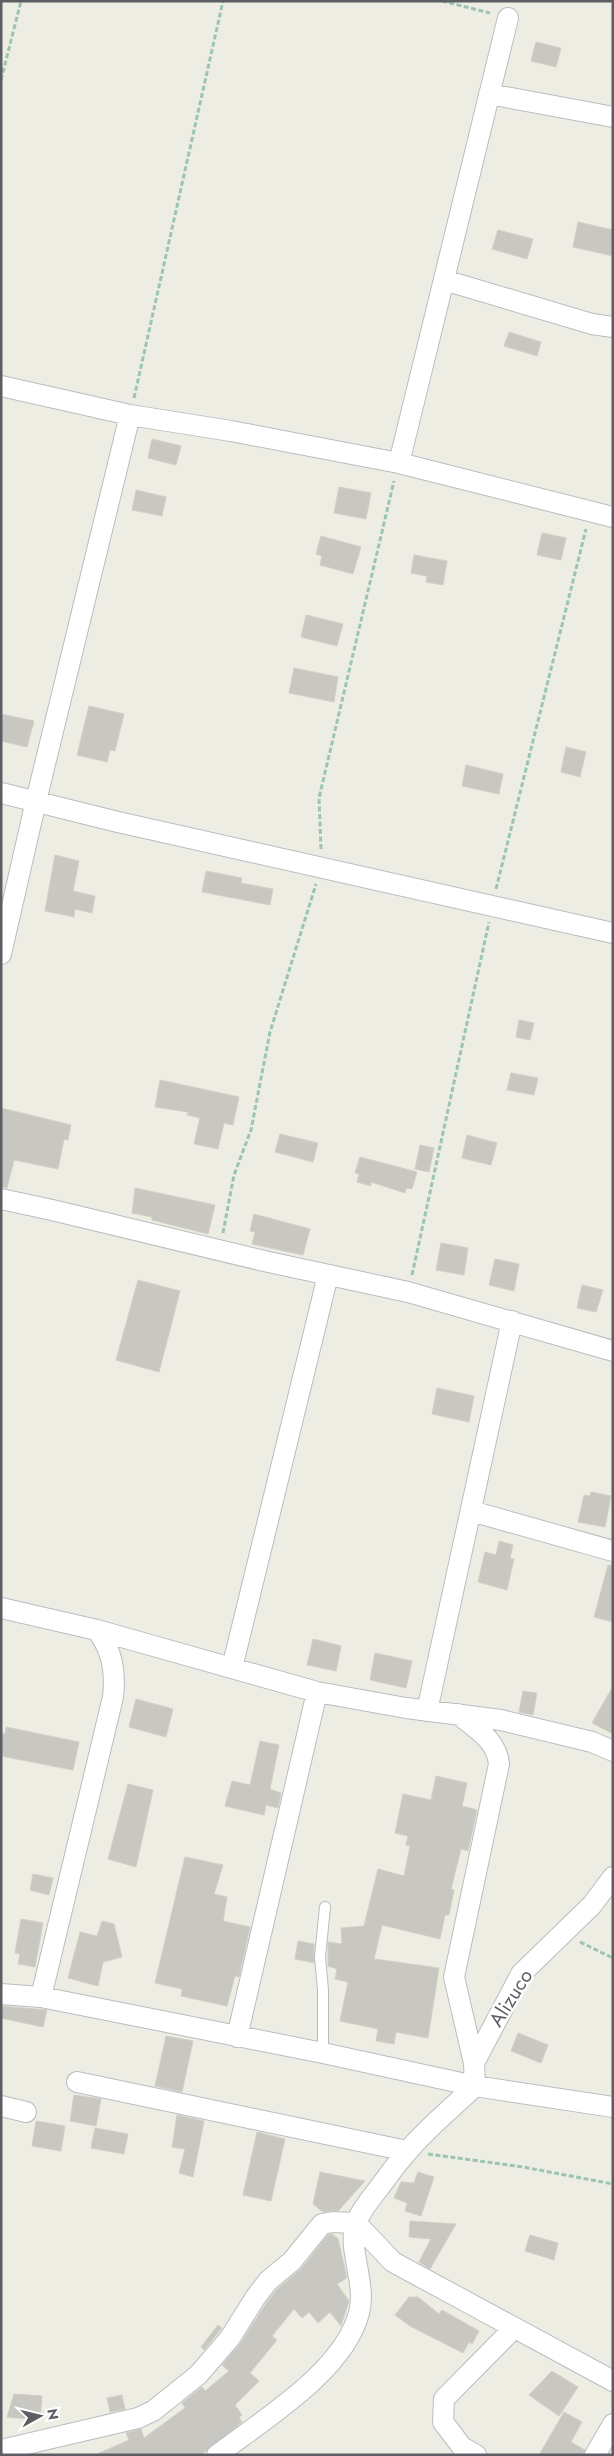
<svg xmlns="http://www.w3.org/2000/svg" width="614" height="2456" viewBox="0 0 614 2456" font-family="Jost,sans-serif">
<style>
.building{fill:#c9c7c1;stroke:#d2d0c3}
.lines{fill:none;stroke-linecap:round;stroke-linejoin:round}
.service-casing{stroke:#bbbcc2;stroke-width:12}
.minor-casing{stroke:#bbbcc2;stroke-width:22}
.path{stroke:#9cc4ae;stroke-width:3;stroke-dasharray:5 2.5;stroke-linecap:butt}
.service{stroke:#fff;stroke-width:10}
.minor{stroke:#fff;stroke-width:20}
.labels{text-anchor:middle;dominant-baseline:central;stroke-width:5;stroke-linejoin:round;paint-order:stroke}
.street-label{font-size:20px;fill:#5c5e64;stroke:#fff}
</style>
<rect width="100%" height="100%" fill="#eeede4"/>
<path class="building" d="M 536,42 L 561,48 L 556,67 L 531,61 Z
M 578,222 L 613,230 L 613,256 L 573,247 Z
M 498,230 L 533,239 L 527,259 L 492,249 Z
M 509,332 L 541,342 L 537,356 L 504,346 Z
M 152,439 L 181,446 L 176,465 L 148,458 Z
M 339,487 L 371,493 L 366,519 L 334,513 Z
M 136,490 L 166,497 L 162,516 L 132,510 Z
M 542,533 L 566,538 L 561,560 L 537,555 Z
M 321,536 L 361,547 L 353,574 L 320,565 L 322,556 L 316,554 Z
M 414,555 L 447,561 L 443,585 L 426,582 L 427,576 L 411,573 Z
M 306,615 L 343,624 L 337,646 L 301,637 Z
M 294,668 L 338,677 L 334,702 L 289,693 Z
M 89,706 L 124,714 L 115,751 L 110,750 L 107,762 L 77,755 Z
M 1,714 L 34,721 L 27,747 L 1,741 Z
M 566,747 L 586,752 L 580,777 L 561,772 Z
M 466,765 L 503,774 L 499,794 L 462,786 Z
M 55,855 L 79,861 L 73,891 L 95,896 L 92,913 L 75,909 L 74,917 L 45,911 Z
M 206,871 L 242,878 L 241,883 L 273,889 L 270,905 L 202,892 Z
M 519,1020 L 534,1023 L 530,1040 L 516,1037 Z
M 511,1073 L 538,1078 L 534,1095 L 507,1090 Z
M 160,1080 L 239,1097 L 233,1125 L 224,1123 L 218,1149 L 194,1144 L 200,1118 L 187,1115 L 188,1112 L 155,1107 Z
M 1,1108 L 71,1125 L 68,1140 L 64,1139 L 58,1169 L 14,1160 L 7,1188 L 1,1187 Z
M 280,1134 L 318,1143 L 313,1162 L 275,1152 Z
M 467,1135 L 497,1143 L 491,1165 L 462,1158 Z
M 420,1145 L 434,1148 L 429,1172 L 415,1169 Z
M 360,1157 L 417,1172 L 412,1189 L 406,1188 L 405,1193 L 371,1182 L 371,1186 L 357,1182 L 359,1174 L 355,1173 Z
M 135,1188 L 215,1205 L 208,1234 L 152,1220 L 152,1217 L 132,1213 Z
M 254,1214 L 310,1229 L 303,1255 L 252,1244 L 255,1232 L 250,1231 Z
M 441,1243 L 468,1248 L 464,1275 L 436,1270 Z
M 495,1259 L 519,1264 L 514,1291 L 489,1285 Z
M 138,1280 L 180,1291 L 159,1372 L 116,1360 Z
M 582,1285 L 603,1290 L 596,1312 L 577,1308 Z
M 437,1388 L 474,1396 L 469,1422 L 432,1414 Z
M 591,1492 L 611,1496 L 605,1527 L 578,1522 L 584,1495 L 590,1496 Z
M 499,1541 L 513,1545 L 510,1558 L 514,1559 L 507,1590 L 478,1582 L 485,1552 L 496,1555 Z
M 608,1565 L 613,1566 L 613,1622 L 594,1617 Z
M 313,1639 L 341,1646 L 336,1671 L 307,1665 Z
M 375,1653 L 412,1661 L 406,1688 L 370,1680 Z
M 613,1686 L 613,1734 L 592,1723 Z
M 523,1691 L 537,1693 L 533,1715 L 519,1712 Z
M 136,1699 L 173,1709 L 166,1737 L 129,1727 Z
M 6,1727 L 79,1742 L 73,1770 L 1,1756 L 1,1733 L 5,1734 Z
M 260,1741 L 279,1745 L 270,1789 L 281,1793 L 278,1808 L 266,1805 L 264,1815 L 225,1806 L 232,1781 L 250,1785 Z
M 436,1776 L 467,1783 L 462,1806 L 477,1810 L 468,1851 L 461,1849 L 451,1889 L 454,1890 L 449,1915 L 445,1915 L 440,1939 L 382,1925 L 374,1959 L 439,1968 L 428,2038 L 396,2032 L 394,2044 L 376,2041 L 378,2029 L 340,2021 L 348,1982 L 335,1979 L 337,1969 L 328,1966 L 328,1942 L 342,1944 L 341,1928 L 364,1926 L 378,1869 L 404,1876 L 410,1846 L 406,1845 L 408,1836 L 395,1833 L 403,1794 L 431,1800 Z
M 128,1784 L 153,1790 L 136,1867 L 108,1859 Z
M 185,1857 L 223,1865 L 214,1894 L 227,1897 L 223,1921 L 250,1927 L 239,1977 L 235,1976 L 227,2006 L 181,1996 L 182,1989 L 155,1983 Z
M 33,1874 L 53,1878 L 49,1895 L 30,1890 Z
M 21,1919 L 43,1923 L 35,1967 L 18,1964 L 20,1954 L 15,1953 Z
M 102,1921 L 114,1924 L 122,1957 L 103,1962 L 98,1986 L 68,1978 L 80,1932 L 97,1936 Z
M 298,1941 L 314,1944 L 314,1963 L 295,1959 Z
M 1,2006 L 47,2010 L 43,2027 L 1,2018 Z
M 518,2033 L 548,2045 L 541,2063 L 511,2051 Z
M 166,2036 L 193,2041 L 182,2092 L 155,2086 Z
M 74,2095 L 101,2099 L 96,2126 L 70,2121 Z
M 177,2115 L 204,2121 L 193,2177 L 179,2173 L 185,2149 L 172,2147 Z
M 36,2121 L 65,2126 L 61,2151 L 32,2146 Z
M 95,2128 L 128,2134 L 124,2154 L 91,2148 Z
M 257,2132 L 285,2139 L 271,2201 L 243,2195 Z
M 320,2172 L 365,2181 L 339,2210 L 323,2212 L 313,2204 Z
M 418,2172 L 434,2177 L 421,2216 L 405,2211 L 407,2203 L 394,2198 L 401,2182 L 414,2183 Z
M 410,2221 L 456,2224 L 430,2269 L 419,2262 L 431,2239 L 409,2237 Z
M 332,2234 L 338,2239 L 347,2278 L 337,2284 L 349,2301 L 341,2326 L 330,2312 L 318,2323 L 309,2312 L 302,2318 L 294,2309 L 272,2336 L 277,2340 L 250,2373 L 259,2381 L 235,2405 L 242,2415 L 239,2417 L 242,2422 L 201,2455 L 95,2455 L 129,2440 L 126,2433 L 141,2429 L 144,2438 L 185,2408 L 182,2403 L 202,2387 L 205,2391 L 229,2371 L 222,2365 L 240,2344 L 265,2305 L 277,2289 L 301,2269 L 328,2235 Z
M 530,2235 L 558,2243 L 554,2260 L 525,2251 Z
M 409,2297 L 418,2297 L 439,2314 L 442,2310 L 479,2331 L 472,2344 L 469,2342 L 463,2353 L 410,2326 L 395,2315 Z
M 218,2325 L 222,2328 L 204,2350 L 201,2347 Z
M 552,2371 L 578,2387 L 559,2416 L 529,2395 Z
M 14,2394 L 42,2396 L 40,2420 L 7,2417 Z
M 122,2395 L 125,2409 L 110,2412 L 107,2398 Z
M 564,2412 L 582,2422 L 571,2442 L 585,2450 L 583,2455 L 539,2455 Z"/>
<g class="lines">
<defs>
<path id="service" d="M 323,2053 L 323,1990 L 320,1957 L 325,1907"/>
<path id="minor" d="M 489,94 L 613,117
M 444,280 L 592,324 L 613,327
M 1,386 L 130,415 L 231,431 L 399,463 L 613,517
M 399,463 L 508,18
M 1,793 L 118,822 L 613,933
M 1,954 L 36,801 L 130,415
M 1,1199 L 52,1210 L 264,1261 L 408,1292 L 613,1351
M 471,1511 L 613,1551
M 1,1608 L 97,1630 L 317,1692 L 406,1708 L 501,1720 L 592,1742 L 613,1751
M 232,1668 L 328,1275
M 427,1711 L 512,1321
M 458,1714 C 475,1728 497,1740 499,1764 L 454,1977 L 474,2063
M 1,1994 L 41,1997 L 323,2053 L 475,2086 L 613,2107
M 41,1997 L 113,1697 C 116,1670 112,1651 97,1630
M 237,2037 L 317,1692
M 77,2082 L 407,2151
M 1,2106 L 26,2112
M 1,2450 L 138,2418 L 153,2411 L 198,2375 L 230,2338 L 255,2298 L 268,2281 L 292,2261 L 322,2224 L 333,2222 L 356,2223 L 393,2262 L 613,2381
M 217,2455 C 263,2420 344,2371 359,2313 C 367,2283 347,2249 356,2223 C 361,2210 371,2198 379,2188 C 388,2176 397,2163 407,2152 C 427,2128 452,2108 475,2086 L 474,2063 L 521,1974 L 592,1905 L 613,1877
M 476,2455 L 462,2447 L 443,2422 L 444,2399 L 514,2328
M 595,2455 L 613,2424"/>
</defs>
<use href="#service" class="service-casing"/>
<use href="#minor" class="minor-casing"/>
<path class="path" d="M 442,1 L 490,13
M 1,80 L 21,1
M 134,398 L 223,1
M 321,849 L 319,798 L 394,481
M 496,889 L 586,529
M 223,1233 L 234,1175 L 251,1130 L 270,1032 L 316,884
M 412,1275 L 489,922
M 580,1942 L 613,1958
M 428,2154 L 523,2167 L 613,2184"/>
<use href="#service" class="service"/>
<use href="#minor" class="minor"/>
</g>
<g class="labels">
<g class="street-label">
<text transform="translate(511 1998) rotate(-58)">Alizuco</text>
</g>
</g>
<rect width="614" height="2456" fill="none" stroke="#5c5e64" stroke-width="5"/>
<g transform="translate(40 2416) rotate(82)" stroke="#ffffff" stroke-width="4" paint-order="stroke">
<path d="M0-4L9 19L0 12L-9 19Z" fill="#5c5e64"/>
<text y="-8" font-size="14" font-weight="bold" text-anchor="middle" fill="#5c5e64">N</text>
</g>
</svg>
